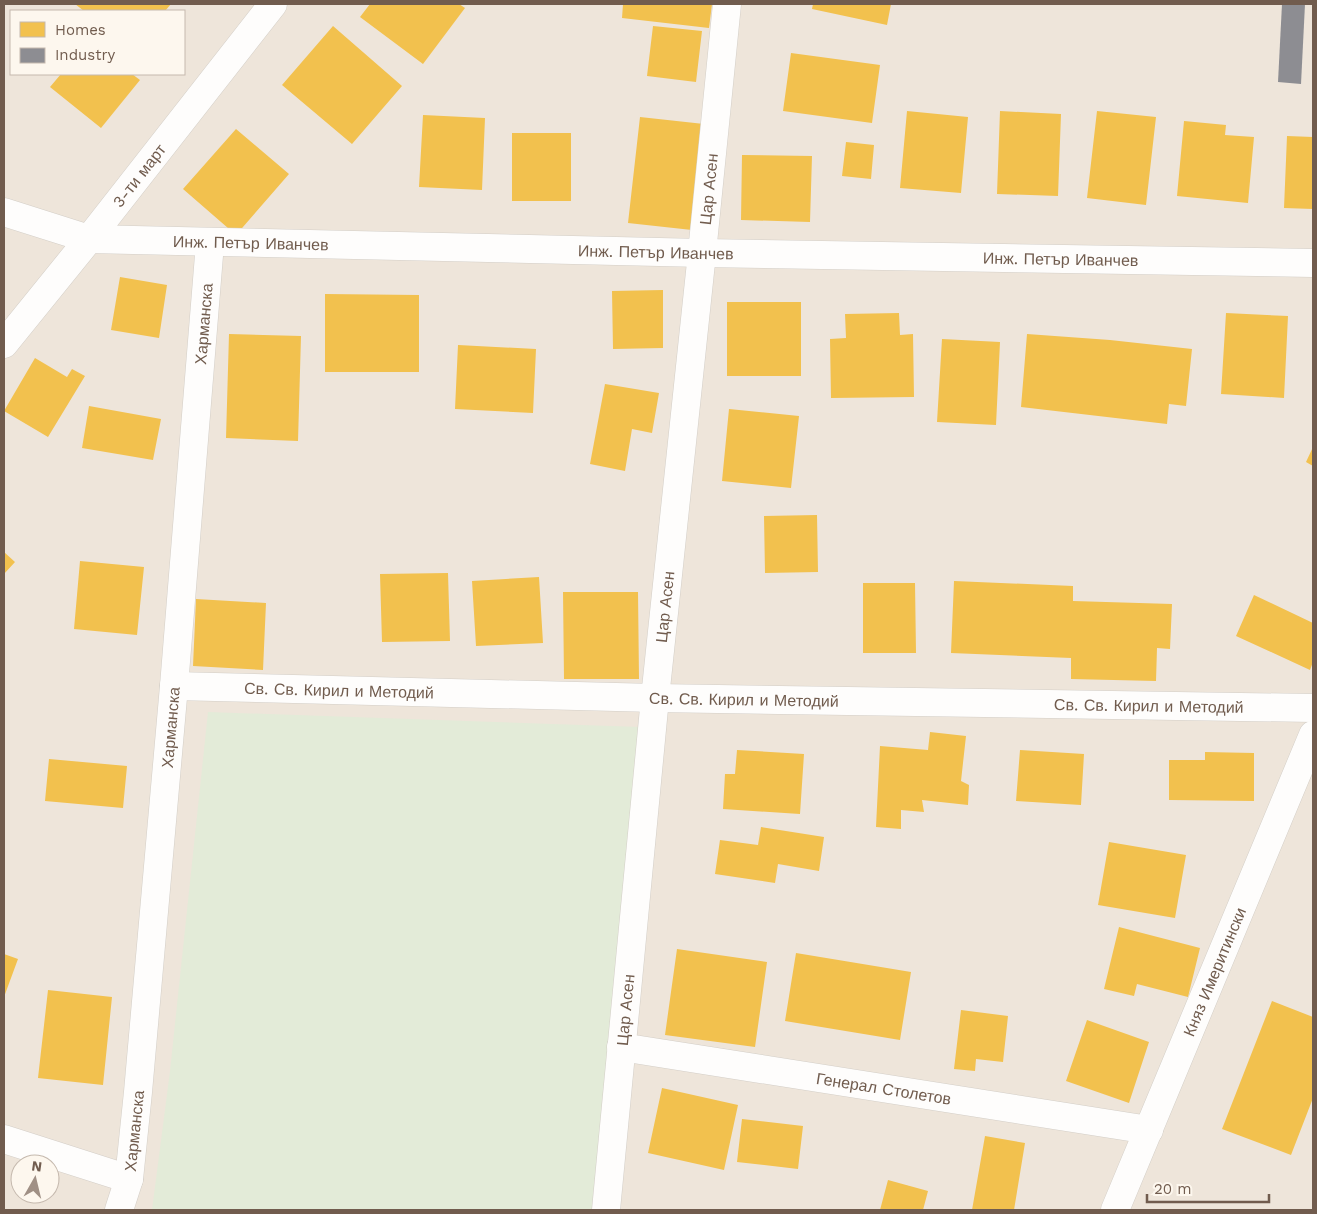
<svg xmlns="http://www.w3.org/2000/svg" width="1317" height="1214" viewBox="0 0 1317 1214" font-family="'Work Sans',sans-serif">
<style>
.residential{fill:#eee5da;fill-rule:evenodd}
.green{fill:#e3ebd8}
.homes{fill:#f2c14e}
.industry{fill:#8d8d92}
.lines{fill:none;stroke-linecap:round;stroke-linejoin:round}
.minor-casing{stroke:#d3cec7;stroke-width:29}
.minor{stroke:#fefdfc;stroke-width:28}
.labels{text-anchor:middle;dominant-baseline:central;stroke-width:5;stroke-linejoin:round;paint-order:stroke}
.street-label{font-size:16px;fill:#715c4e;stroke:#fdf7ee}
</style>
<rect width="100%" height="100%" fill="#f6f2ec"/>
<path class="residential" d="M 4,4 L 1313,4 L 1313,1210 L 4,1210 ZM 11,11 L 184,11 L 184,74 L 11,74 ZM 20,1164 L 50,1164 L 50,1194 L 20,1194 Z"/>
<path class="green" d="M 208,712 L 641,727 L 600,1210 L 152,1210 L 170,1071 Z"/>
<path class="homes" d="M 75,4 L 171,4 L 165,11 L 84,11 Z
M 370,4 L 459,4 L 465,8 L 423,64 L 360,17 Z
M 623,4 L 712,4 L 709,28 L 622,18 Z
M 813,4 L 891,4 L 887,25 L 812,9 Z
M 333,26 L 402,86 L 352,144 L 282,85 Z
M 653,26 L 702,31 L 696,82 L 647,76 Z
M 791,53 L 880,65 L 872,123 L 783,111 Z
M 61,74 L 132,74 L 140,80 L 101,128 L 50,87 Z
M 907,111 L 968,117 L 961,193 L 900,188 Z
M 1000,111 L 1061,114 L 1058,196 L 997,194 Z
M 1097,111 L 1156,117 L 1146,205 L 1087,198 Z
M 423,115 L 485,118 L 482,190 L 419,187 Z
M 640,117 L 704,124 L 692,230 L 628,223 Z
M 1184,121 L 1226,125 L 1225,135 L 1254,137 L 1248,203 L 1177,196 Z
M 236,129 L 289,174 L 236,235 L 183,189 Z
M 512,133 L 571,133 L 571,201 L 512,201 Z
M 1287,136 L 1313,137 L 1313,209 L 1284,208 Z
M 846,142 L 874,145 L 871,179 L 842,176 Z
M 742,155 L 812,156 L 810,222 L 741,220 Z
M 120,277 L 167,285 L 159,338 L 111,330 Z
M 663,290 L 663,348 L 613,349 L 612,291 Z
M 325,294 L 419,295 L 419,372 L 325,372 Z
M 727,302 L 801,302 L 801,376 L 727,376 Z
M 899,313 L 900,335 L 913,334 L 914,397 L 831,398 L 830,339 L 846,338 L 845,314 Z
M 1226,313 L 1288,316 L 1284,398 L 1221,394 Z
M 229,334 L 301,336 L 298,441 L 226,438 Z
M 1027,334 L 1110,340 L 1192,349 L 1186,406 L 1169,404 L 1167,424 L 1021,407 Z
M 942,339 L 1000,342 L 996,425 L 937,422 Z
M 458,345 L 536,349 L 533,413 L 455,409 Z
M 35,358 L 67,377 L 72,369 L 85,376 L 48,437 L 4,411 Z
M 605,384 L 659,393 L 652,433 L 632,429 L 625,471 L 590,464 Z
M 89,406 L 161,419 L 153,460 L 82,448 Z
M 729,409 L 799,416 L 791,488 L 722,481 Z
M 1313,447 L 1313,466 L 1306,462 Z
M 817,515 L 818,572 L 765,573 L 764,516 Z
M 4,552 L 15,562 L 4,574 Z
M 80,561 L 144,567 L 137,635 L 74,629 Z
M 448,573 L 450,641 L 382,642 L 380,574 Z
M 539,577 L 543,643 L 476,646 L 472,581 Z
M 954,581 L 1073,586 L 1073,601 L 1172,604 L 1170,649 L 1157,648 L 1156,681 L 1071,679 L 1071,658 L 951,653 Z
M 863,583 L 915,583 L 916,653 L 863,653 Z
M 563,592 L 638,592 L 639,679 L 564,679 Z
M 1254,595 L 1313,623 L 1313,662 L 1310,670 L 1236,636 Z
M 196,599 L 266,603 L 263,670 L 193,666 Z
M 930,732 L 966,736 L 961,781 L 969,785 L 968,805 L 922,800 L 924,812 L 901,810 L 901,829 L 876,827 L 880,746 L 928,750 Z
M 737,750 L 804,754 L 800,814 L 723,809 L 725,774 L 735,774 Z
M 1020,750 L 1084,754 L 1081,805 L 1016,801 Z
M 1205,752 L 1254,753 L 1254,801 L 1169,800 L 1169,760 L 1205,760 Z
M 49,759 L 127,766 L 123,808 L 45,801 Z
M 761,827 L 824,837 L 819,871 L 778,864 L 775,883 L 715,874 L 720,840 L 758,845 Z
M 1109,842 L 1186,855 L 1175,918 L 1098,905 Z
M 1119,927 L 1200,948 L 1188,997 L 1137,984 L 1134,996 L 1104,989 Z
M 677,949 L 767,962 L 755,1047 L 665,1035 Z
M 796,953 L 911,972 L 900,1040 L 785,1021 Z
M 4,954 L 18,959 L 4,997 Z
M 48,990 L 112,997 L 103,1085 L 38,1078 Z
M 1272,1001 L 1313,1017 L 1313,1098 L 1291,1155 L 1222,1129 Z
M 961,1010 L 1008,1016 L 1003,1062 L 976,1059 L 975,1071 L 954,1069 Z
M 1087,1020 L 1149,1042 L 1129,1103 L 1066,1081 Z
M 662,1088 L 738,1105 L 724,1170 L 648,1153 Z
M 742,1119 L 803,1126 L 798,1169 L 737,1162 Z
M 985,1136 L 1025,1143 L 1014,1210 L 972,1210 Z
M 888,1180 L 928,1191 L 923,1210 L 880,1210 Z"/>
<path class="industry" d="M 1282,4 L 1305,4 L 1301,84 L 1278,82 Z"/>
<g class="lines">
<defs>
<g id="minor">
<path id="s1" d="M 4,212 L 89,239 L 702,253 L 1313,263"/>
<path id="s2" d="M 4,344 L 89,239 L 273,4"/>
<path id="s3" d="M 174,686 L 655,698 L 1313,708"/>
<path id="s4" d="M 621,1047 L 1149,1130"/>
<path d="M 4,1139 L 129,1179"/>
<path id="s5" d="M 119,1210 L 129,1179 L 138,1092 L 174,686 L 210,243"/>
<path id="s6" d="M 606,1210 L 655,698 L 702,253 L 727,4"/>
<path id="s7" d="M 1115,1210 L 1313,735"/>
</g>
</defs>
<use href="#minor" class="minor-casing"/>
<use href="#minor" class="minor"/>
</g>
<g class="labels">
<g class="street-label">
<text stroke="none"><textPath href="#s2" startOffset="216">3-ти март</textPath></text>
<text stroke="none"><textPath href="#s6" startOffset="1026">Цар Асен</textPath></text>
<text stroke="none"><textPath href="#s1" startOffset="251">Инж. Петър Иванчев</textPath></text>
<text stroke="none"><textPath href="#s1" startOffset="656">Инж. Петър Иванчев</textPath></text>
<text stroke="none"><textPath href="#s1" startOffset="1061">Инж. Петър Иванчев</textPath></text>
<text stroke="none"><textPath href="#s5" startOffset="891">Харманска</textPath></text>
<text stroke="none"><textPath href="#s6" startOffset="606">Цар Асен</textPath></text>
<text stroke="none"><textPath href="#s3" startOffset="165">Св. Св. Кирил и Методий</textPath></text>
<text stroke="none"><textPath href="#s3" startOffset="570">Св. Св. Кирил и Методий</textPath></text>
<text stroke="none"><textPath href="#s3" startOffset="975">Св. Св. Кирил и Методий</textPath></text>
<text stroke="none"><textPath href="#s5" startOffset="486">Харманска</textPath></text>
<text stroke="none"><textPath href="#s7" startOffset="258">Княз Имеритински</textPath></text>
<text stroke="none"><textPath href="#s6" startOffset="201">Цар Асен</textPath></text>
<text stroke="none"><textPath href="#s4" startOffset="266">Генерал Столетов</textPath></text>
<text stroke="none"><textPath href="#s5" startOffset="81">Харманска</textPath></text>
</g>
</g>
<rect width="1317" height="1214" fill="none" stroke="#715c4e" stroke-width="10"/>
<rect x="10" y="10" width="175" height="65" fill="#fdf7ee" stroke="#c5b9ae"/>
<rect x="20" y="22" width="25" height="15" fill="#f2c14e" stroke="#c5b9ae"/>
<text x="55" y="35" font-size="15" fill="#715c4e">Homes</text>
<rect x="20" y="48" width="25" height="15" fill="#8d8d92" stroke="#c5b9ae"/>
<text x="55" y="60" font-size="15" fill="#715c4e">Industry</text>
<g transform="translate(35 1179) rotate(8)"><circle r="24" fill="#fdf7ee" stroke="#c5b9ae"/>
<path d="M0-4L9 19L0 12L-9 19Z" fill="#a09085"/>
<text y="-8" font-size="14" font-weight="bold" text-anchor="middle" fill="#715c4e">N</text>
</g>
<path d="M1147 1194v8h122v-8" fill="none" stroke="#715c4e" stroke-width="2.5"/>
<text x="1154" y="1194" font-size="15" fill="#715c4e" stroke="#fdf7ee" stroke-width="4" paint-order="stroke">20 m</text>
</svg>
